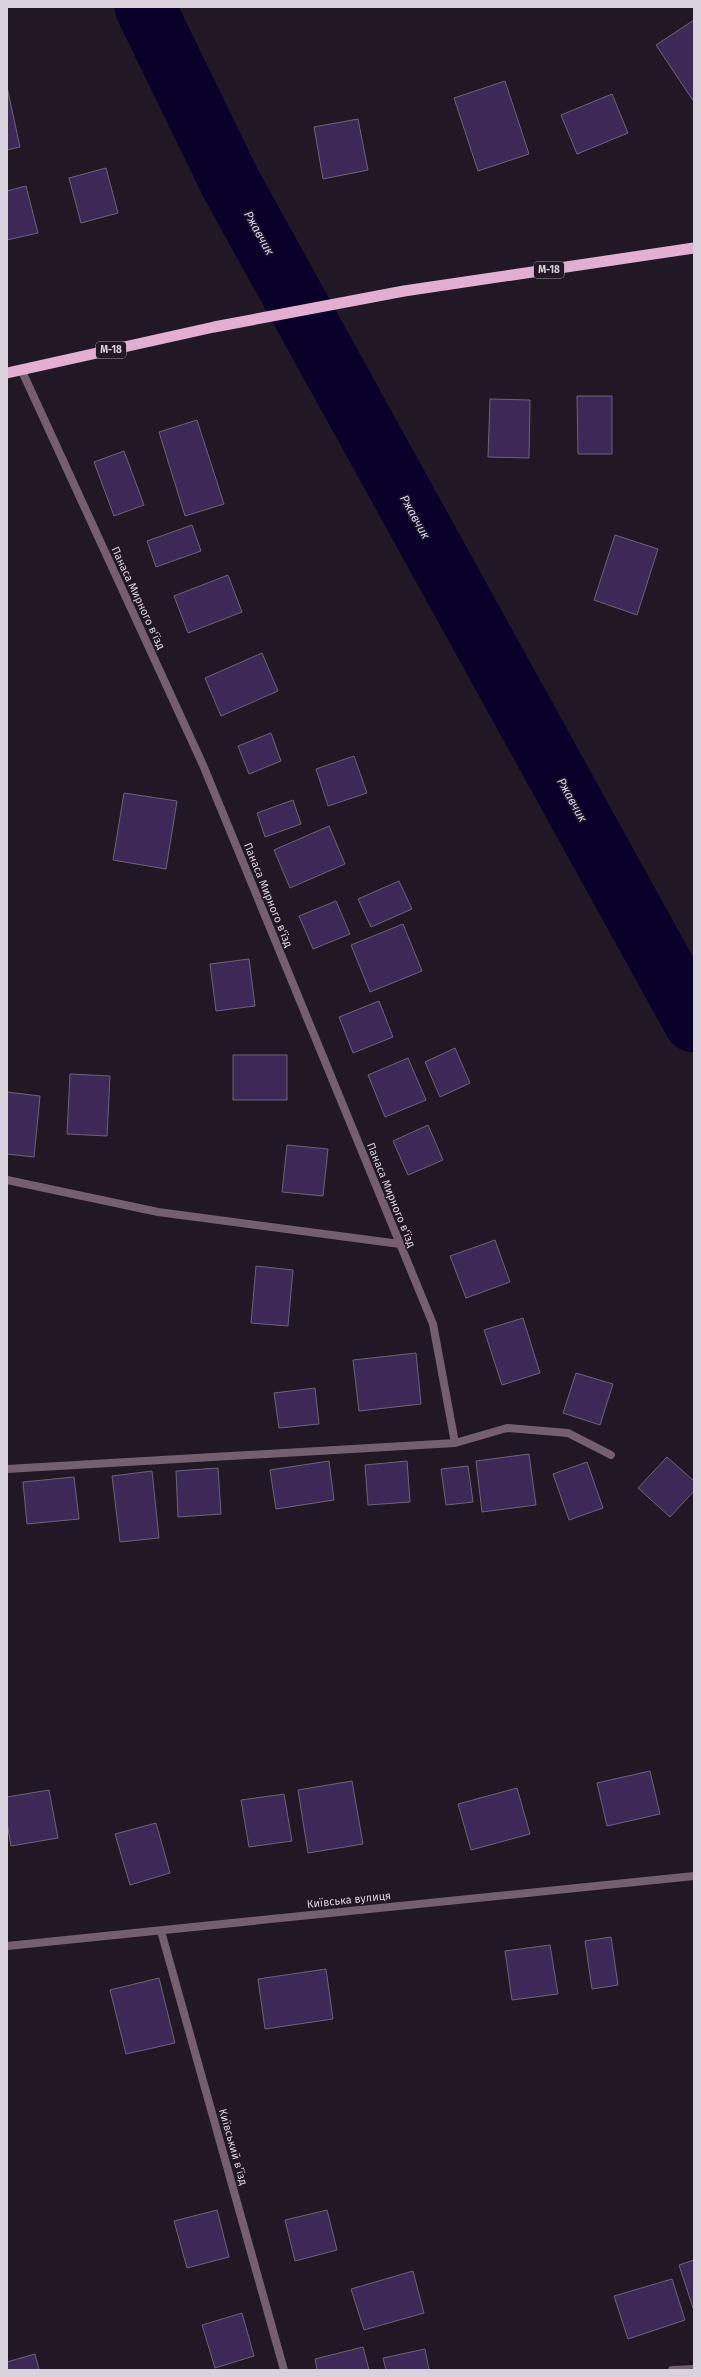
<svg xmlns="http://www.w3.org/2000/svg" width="701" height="2377" viewBox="0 0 701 2377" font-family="'Fira Sans',sans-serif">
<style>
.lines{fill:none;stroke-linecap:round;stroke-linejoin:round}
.river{stroke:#09012a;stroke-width:61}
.building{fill:#3d2958;stroke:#6a6377}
.minor{stroke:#755e6e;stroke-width:8}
.trunk{stroke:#e2afd3;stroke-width:11}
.labels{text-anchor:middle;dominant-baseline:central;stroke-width:3;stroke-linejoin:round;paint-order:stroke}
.shield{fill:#221725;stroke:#a299a4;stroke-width:1}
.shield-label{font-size:10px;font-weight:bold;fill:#d9d1db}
.street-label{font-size:11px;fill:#d9d1db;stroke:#221725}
.water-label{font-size:12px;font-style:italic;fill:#d1d2f3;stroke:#221725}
</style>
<rect width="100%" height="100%" fill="#221725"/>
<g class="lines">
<path class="river" d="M 145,7 L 230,182 L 694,1022"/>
</g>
<path class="building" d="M 694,20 L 694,102 L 656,45 Z
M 505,81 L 529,154 L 478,171 L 454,98 Z
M 7,87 L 20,147 L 7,150 Z
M 612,94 L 628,133 L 577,154 L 561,115 Z
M 358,119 L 368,170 L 323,179 L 314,127 Z
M 106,168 L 118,213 L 81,223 L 69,178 Z
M 26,186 L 38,233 L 7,240 L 7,191 Z
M 577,396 L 612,396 L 612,454 L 578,454 Z
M 490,399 L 530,400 L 529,458 L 488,457 Z
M 197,420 L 224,504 L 185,516 L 159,432 Z
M 124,451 L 144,505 L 114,516 L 94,462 Z
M 192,525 L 201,551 L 156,567 L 147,541 Z
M 615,535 L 658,549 L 637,615 L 594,600 Z
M 228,575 L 242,612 L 188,633 L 174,596 Z
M 262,653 L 278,691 L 221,716 L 205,678 Z
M 271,733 L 281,761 L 249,774 L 238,746 Z
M 354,756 L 367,793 L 328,806 L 316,769 Z
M 124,793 L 177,801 L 166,869 L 113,860 Z
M 293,800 L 301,824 L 265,837 L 257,813 Z
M 329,826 L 345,864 L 290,888 L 274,850 Z
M 399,881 L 412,909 L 371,927 L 358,899 Z
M 336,901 L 350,934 L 313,949 L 299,916 Z
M 403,924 L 422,971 L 370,992 L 351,945 Z
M 249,959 L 255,1006 L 216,1011 L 210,964 Z
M 379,1001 L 393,1037 L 353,1053 L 339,1017 Z
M 455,1048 L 470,1083 L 440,1097 L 425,1062 Z
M 233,1055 L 287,1055 L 287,1100 L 233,1100 Z
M 408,1058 L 426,1100 L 385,1117 L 368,1075 Z
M 70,1074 L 110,1076 L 107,1136 L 67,1134 Z
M 7,1092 L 40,1096 L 34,1157 L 7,1154 Z
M 428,1125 L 443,1160 L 408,1175 L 393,1141 Z
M 287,1145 L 328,1149 L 323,1196 L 282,1192 Z
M 495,1240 L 510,1282 L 466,1298 L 450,1256 Z
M 256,1266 L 293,1270 L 288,1326 L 251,1323 Z
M 523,1318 L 540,1373 L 502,1385 L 484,1330 Z
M 416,1353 L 421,1404 L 359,1411 L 353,1360 Z
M 576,1373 L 613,1384 L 600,1425 L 563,1413 Z
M 315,1388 L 319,1424 L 279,1428 L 274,1393 Z
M 529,1454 L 536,1505 L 482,1512 L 476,1461 Z
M 667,1457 L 694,1481 L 694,1491 L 670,1517 L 638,1488 Z
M 329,1461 L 334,1500 L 276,1509 L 270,1470 Z
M 407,1461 L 410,1502 L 368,1505 L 365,1465 Z
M 587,1462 L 603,1508 L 569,1520 L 553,1474 Z
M 468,1466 L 473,1502 L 446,1505 L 441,1469 Z
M 218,1468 L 221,1514 L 178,1517 L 176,1471 Z
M 152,1471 L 159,1538 L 120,1542 L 112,1476 Z
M 74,1477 L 79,1519 L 27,1524 L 23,1482 Z
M 650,1771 L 660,1814 L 607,1826 L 597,1783 Z
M 352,1781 L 363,1844 L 308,1853 L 298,1790 Z
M 517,1788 L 530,1834 L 471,1850 L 458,1804 Z
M 49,1790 L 58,1838 L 11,1846 L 7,1823 L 7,1797 Z
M 284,1794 L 292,1841 L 249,1847 L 241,1800 Z
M 156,1823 L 170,1873 L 130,1885 L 115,1834 Z
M 611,1937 L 618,1985 L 592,1989 L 585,1941 Z
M 550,1945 L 558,1994 L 512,2000 L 505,1951 Z
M 326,1969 L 333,2019 L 265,2029 L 258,1979 Z
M 159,1978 L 175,2043 L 126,2054 L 110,1990 Z
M 217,2210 L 229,2257 L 187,2268 L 174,2221 Z
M 327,2210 L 337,2250 L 295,2261 L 285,2220 Z
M 694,2260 L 694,2311 L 679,2265 Z
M 413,2271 L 424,2313 L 364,2330 L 351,2289 Z
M 672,2279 L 685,2320 L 628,2339 L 614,2296 Z
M 242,2313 L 254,2356 L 215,2368 L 202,2325 Z
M 363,2347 L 369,2370 L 317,2370 L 315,2359 Z
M 425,2349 L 429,2370 L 386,2370 L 383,2358 Z
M 35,2354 L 39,2370 L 7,2370 L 7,2362 Z"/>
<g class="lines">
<path class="minor" d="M 21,369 L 203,765 L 433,1324 L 455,1443
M 7,1180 L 158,1212 L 400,1244
M 7,1469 L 455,1443 L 507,1428 L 568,1433 L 611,1455
M 161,1931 L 284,2370
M 7,1946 L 694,1876
M 672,2370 L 694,2369"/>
<path class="trunk" d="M 7,373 L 214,327 L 404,291 L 694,248"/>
</g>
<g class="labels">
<g class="shield">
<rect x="534" y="262" width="30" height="16" rx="3"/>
<rect x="96" y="342" width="30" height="16" rx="3"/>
</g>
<g class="shield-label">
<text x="549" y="270">М-18</text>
<text x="111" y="350">М-18</text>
</g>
<g class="street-label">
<text transform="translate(138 598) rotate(65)">Панаса Мирного в'їзд</text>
<text transform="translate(268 895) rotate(68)">Панаса Мирного в'їзд</text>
<text transform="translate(391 1195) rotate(68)">Панаса Мирного в'їзд</text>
<text transform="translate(349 1900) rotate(-6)">Київська вулиця</text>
<text transform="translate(233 2147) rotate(74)">Київський в’їзд</text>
</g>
<g class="water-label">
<text transform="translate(259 233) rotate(61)">Ржавчик</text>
<text transform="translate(415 517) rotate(61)">Ржавчик</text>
<text transform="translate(572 800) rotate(61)">Ржавчик</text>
</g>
</g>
<rect width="701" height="2377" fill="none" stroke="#d9d1db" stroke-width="16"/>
</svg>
